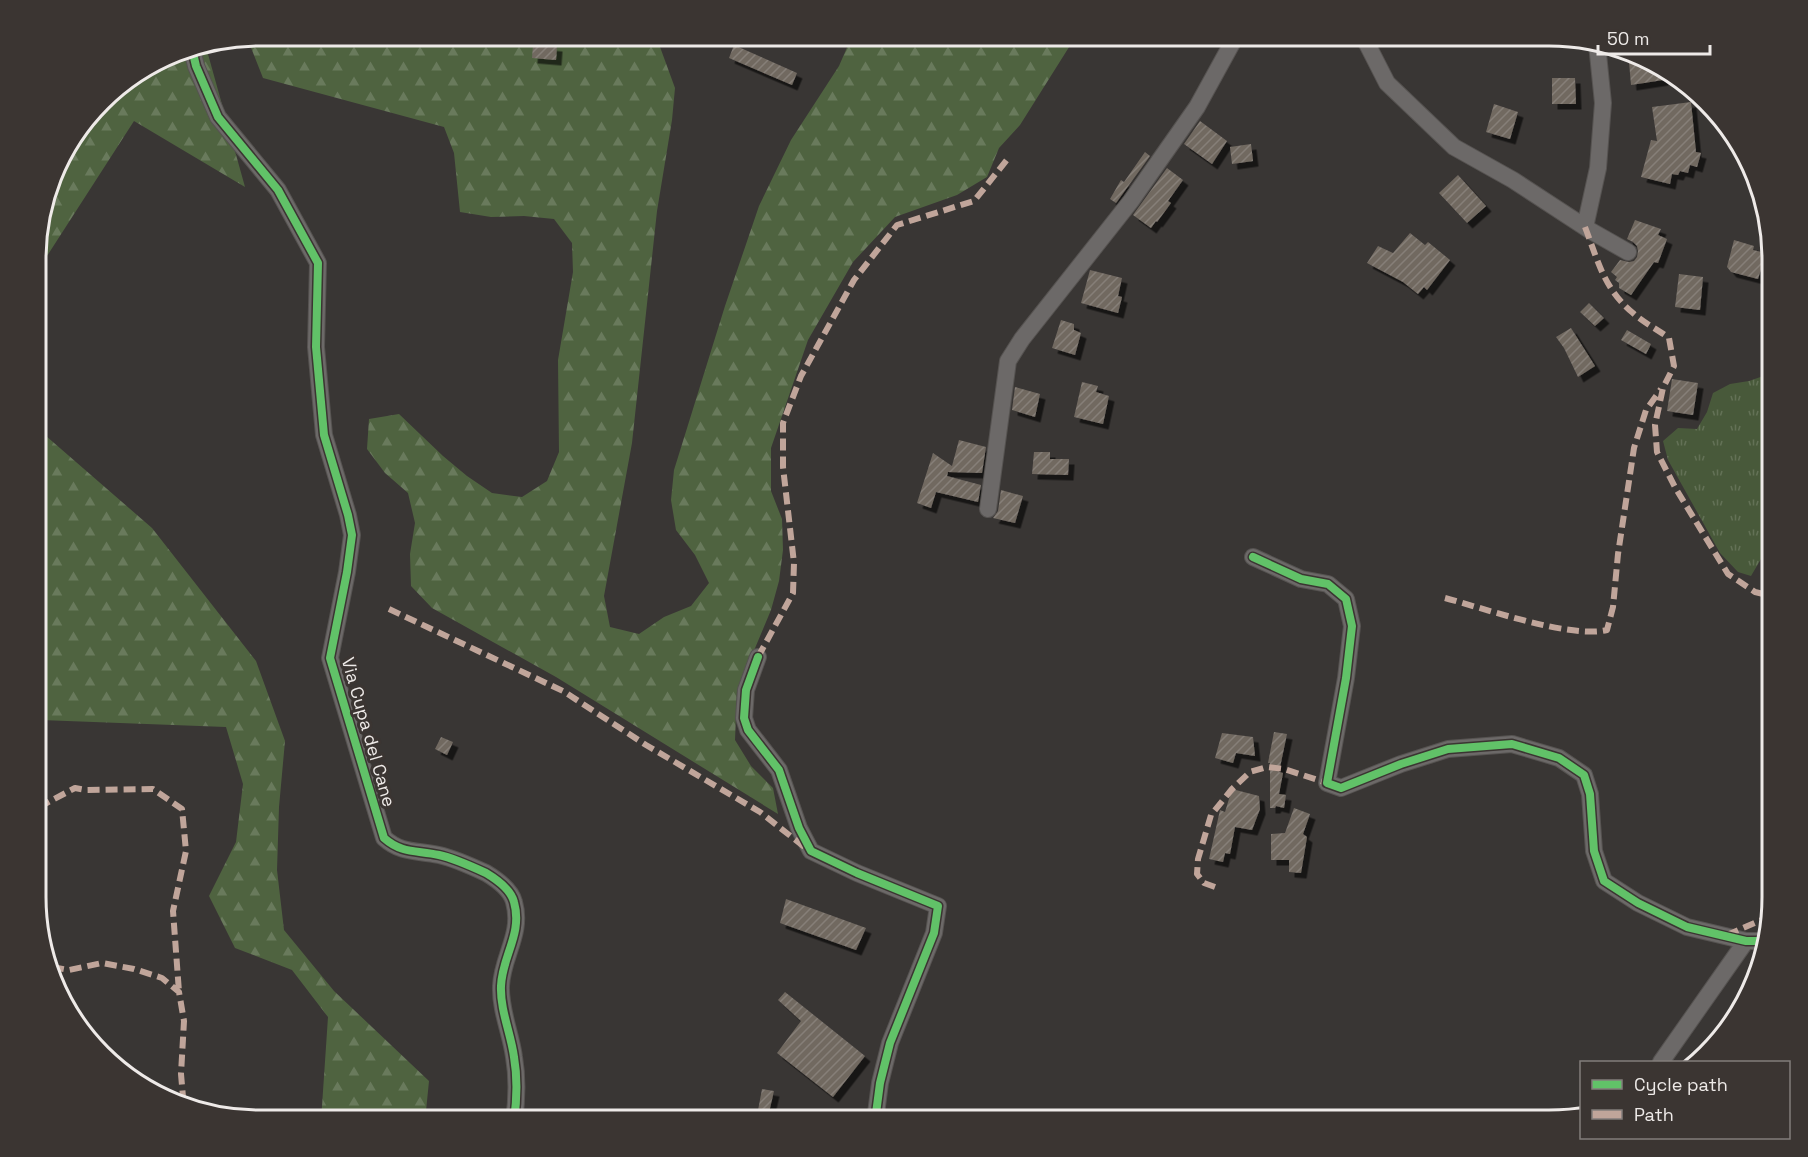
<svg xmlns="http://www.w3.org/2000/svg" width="1808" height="1157" viewBox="0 0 1808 1157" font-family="'Space Grotesk',sans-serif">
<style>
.grass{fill:url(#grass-tufts)}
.forest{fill:url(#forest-firs)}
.building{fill:url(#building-hatch);filter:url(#shadow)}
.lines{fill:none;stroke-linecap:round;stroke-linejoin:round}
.minor-casing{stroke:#565351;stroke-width:18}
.minor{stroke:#6c6968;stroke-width:16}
.quiet{stroke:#c0a59a;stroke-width:6;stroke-dasharray:12 6;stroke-linecap:butt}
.cycleway-casing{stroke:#3b3532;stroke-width:11}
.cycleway{stroke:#61c268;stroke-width:8}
.labels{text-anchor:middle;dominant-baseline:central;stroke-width:6;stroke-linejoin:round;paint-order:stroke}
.street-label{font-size:18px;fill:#eeeae8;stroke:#3b3532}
.rim{fill:none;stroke:#eeeae8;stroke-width:3}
</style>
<defs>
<pattern id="grass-tufts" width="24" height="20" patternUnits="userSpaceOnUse" patternTransform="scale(1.5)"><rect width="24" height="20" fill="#48593a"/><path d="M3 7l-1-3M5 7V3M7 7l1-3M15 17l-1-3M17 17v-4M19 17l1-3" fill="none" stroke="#637156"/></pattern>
<pattern id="forest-firs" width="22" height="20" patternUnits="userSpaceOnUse" patternTransform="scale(1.5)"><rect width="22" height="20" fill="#4f6340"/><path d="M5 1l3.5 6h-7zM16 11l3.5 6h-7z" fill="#697a5c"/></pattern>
<pattern id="building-hatch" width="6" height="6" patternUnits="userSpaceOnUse" patternTransform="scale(1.5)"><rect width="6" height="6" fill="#716961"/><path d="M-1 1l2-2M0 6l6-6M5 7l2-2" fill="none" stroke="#867f78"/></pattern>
<filter id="shadow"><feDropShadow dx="5.5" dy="5.5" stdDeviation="0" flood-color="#0009"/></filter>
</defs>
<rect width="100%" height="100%" fill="#393634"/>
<path class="grass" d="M 1772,373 L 1772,522 L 1764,539 L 1761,559 L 1751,576 L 1738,572 L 1720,553 L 1668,460 L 1663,441 L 1678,428 L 1697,429 L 1707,412 L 1713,393 L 1730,384 L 1749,381 Z"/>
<path class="forest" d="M 259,36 L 656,36 L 675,88 L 672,120 L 657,211 L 632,443 L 604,596 L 610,627 L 639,634 L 664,617 L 691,606 L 709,583 L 695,555 L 676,530 L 671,500 L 674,470 L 725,306 L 759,206 L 791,140 L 839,66 L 852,36 L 1076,36 L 1020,125 L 999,148 L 987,177 L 957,195 L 895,217 L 853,262 L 808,340 L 771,448 L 771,491 L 782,519 L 783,550 L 779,581 L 771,610 L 737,691 L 735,740 L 751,766 L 773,788 L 778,814 L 556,677 L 432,608 L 411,586 L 410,554 L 415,523 L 408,493 L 385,473 L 367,449 L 369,419 L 399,414 L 443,456 L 467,476 L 492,493 L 522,497 L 547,481 L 559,452 L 558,360 L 573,272 L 572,243 L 554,219 L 524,216 L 491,217 L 460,212 L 454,153 L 444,127 L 263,78 L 248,40 L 245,39 Z
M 206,47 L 245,187 L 134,121 L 38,270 L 38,230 L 59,160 L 112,92 L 174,53 Z
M 38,429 L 152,528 L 256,661 L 285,741 L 279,807 L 277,870 L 284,930 L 334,991 L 429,1081 L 425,1121 L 321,1121 L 328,1017 L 292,970 L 235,948 L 209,896 L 236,842 L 243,784 L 226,727 L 41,720 L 38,721 Z"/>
<path class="building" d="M 533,44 L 557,46 L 556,60 L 532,58 Z
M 734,45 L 797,73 L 792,85 L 729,58 Z
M 1642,58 L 1662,68 L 1663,80 L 1631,85 L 1629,62 Z
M 1552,78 L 1575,78 L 1576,104 L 1552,104 Z
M 1691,102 L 1696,152 L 1701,153 L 1697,167 L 1690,165 L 1688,173 L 1680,171 L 1678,175 L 1672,174 L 1670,184 L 1641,177 L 1651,140 L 1657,141 L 1652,107 Z
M 1494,104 L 1518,112 L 1510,139 L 1486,132 Z
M 1200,121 L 1227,141 L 1212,164 L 1184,144 Z
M 1251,144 L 1253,161 L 1232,164 L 1230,147 Z
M 1145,152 L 1150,156 L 1116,203 L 1110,199 L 1121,180 L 1124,182 Z
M 1167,168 L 1183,180 L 1168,201 L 1171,203 L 1157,222 L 1156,221 L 1151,228 L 1133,215 Z
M 1458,175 L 1486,206 L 1467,223 L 1439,193 Z
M 1635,220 L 1661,229 L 1658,235 L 1667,239 L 1658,263 L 1654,262 L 1631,295 L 1619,288 L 1619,283 L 1615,280 L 1617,277 L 1611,272 L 1620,260 L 1629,262 L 1634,261 L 1637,257 L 1638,251 L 1637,246 L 1633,242 L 1627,239 Z
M 1410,233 L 1425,245 L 1428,242 L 1450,260 L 1427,290 L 1424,287 L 1418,294 L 1403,282 L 1367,263 L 1378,246 L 1393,253 Z
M 1734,240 L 1754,246 L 1753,250 L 1766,253 L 1758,279 L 1731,272 L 1727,267 Z
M 1090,270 L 1122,278 L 1118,296 L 1122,297 L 1118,313 L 1081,303 Z
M 1679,274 L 1703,277 L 1700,310 L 1675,307 Z
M 1589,303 L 1604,318 L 1595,326 L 1580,312 Z
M 1061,320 L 1074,324 L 1074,330 L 1081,333 L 1075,355 L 1052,348 Z
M 1571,328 L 1595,366 L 1578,377 L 1564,348 L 1556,337 Z
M 1627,330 L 1651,344 L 1646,354 L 1621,340 Z
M 1672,379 L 1698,383 L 1693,415 L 1667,411 Z
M 1082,382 L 1098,386 L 1096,392 L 1109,396 L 1103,424 L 1074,417 Z
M 1015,387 L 1040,394 L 1035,417 L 1012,410 Z
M 959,440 L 986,447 L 982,473 L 948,472 L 947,476 L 981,485 L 978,502 L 936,492 L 931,508 L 917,503 L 933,453 L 952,466 Z
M 1034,452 L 1050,452 L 1050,459 L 1069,459 L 1068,475 L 1032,474 Z
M 1001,490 L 1023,496 L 1015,523 L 993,518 L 998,511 Z
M 1274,732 L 1287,734 L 1279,772 L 1283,773 L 1279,794 L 1286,795 L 1284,808 L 1276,806 L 1275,808 L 1270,808 L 1270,763 L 1268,763 Z
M 1222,733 L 1253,737 L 1255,756 L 1236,753 L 1233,763 L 1215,758 Z
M 441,737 L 453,742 L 447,755 L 435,749 Z
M 1232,789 L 1259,796 L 1260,809 L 1252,830 L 1235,827 L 1230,854 L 1225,853 L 1223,862 L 1209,859 L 1220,810 L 1225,812 Z
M 1294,808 L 1310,814 L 1303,834 L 1307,837 L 1301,873 L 1289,872 L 1289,860 L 1271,860 L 1271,834 L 1285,833 Z
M 786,899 L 866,928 L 856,950 L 780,923 Z
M 785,992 L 865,1056 L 833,1097 L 777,1053 L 801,1021 L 778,1000 Z
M 762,1089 L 774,1091 L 767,1121 L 756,1121 Z"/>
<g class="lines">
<defs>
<path id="minor" d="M 1363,36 L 1387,83 L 1454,147 L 1513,180 L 1591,231 L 1628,252
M 192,49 L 196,66 L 218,117 L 278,190 L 318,263 L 316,347 L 324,435 L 348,515 L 352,535 L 347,572 L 330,658 L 384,838 C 402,854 417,850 439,855 C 453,858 473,867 486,873 C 496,879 511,890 514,902 C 523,934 502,956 501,986 C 500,1010 511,1034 514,1057 C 518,1080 517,1099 514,1121
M 1585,227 L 1598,168 L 1603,103 L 1597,44
M 988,509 L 1008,361 L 1022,339 L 1131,201 L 1197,107 L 1236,36
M 1253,557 L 1301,579 L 1328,584 L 1346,599 L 1352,626 L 1346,678 L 1327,783 L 1341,788 L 1401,764 L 1448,749 L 1512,744 L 1559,758 L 1584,775 L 1590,794 L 1594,851 L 1604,881 L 1638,903 L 1687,927 L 1746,941 L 1766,941
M 758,657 L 746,690 L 744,718 L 748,730 L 779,770 L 799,828 L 811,851 L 857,873 L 938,906 L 934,933 L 890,1043 L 880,1083 L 875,1121
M 1661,1062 L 1746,941"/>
</defs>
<use href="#minor" class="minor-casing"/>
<use href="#minor" class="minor"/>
<path class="quiet" d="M 1585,227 C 1598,261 1604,289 1633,313 C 1644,323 1657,329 1669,338 L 1674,366 L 1663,388 L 1655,425 L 1657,452 L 1676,489 L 1728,574 L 1755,592 L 1772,596
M 1445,598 C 1483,608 1571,639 1607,630 L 1613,607 L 1618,554 L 1634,448 L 1646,410 L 1661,389
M 389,609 L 563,691 L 646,745 L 760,812 L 807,849
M 758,657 L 793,593 L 794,563 L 783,467 L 783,423 L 801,376 L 854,280 L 897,225 L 974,201 L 1010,156
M 38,805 L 43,805 L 75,788 L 86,790 L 153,789 L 182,809 L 186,851 L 173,911 L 179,992
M 1215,887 L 1204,883 L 1197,874 L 1198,859 L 1211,815 L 1232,789 L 1250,772 L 1267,767 L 1284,769 L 1327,783
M 1727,935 L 1771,916
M 52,967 L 69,970 L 102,963 L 134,969 L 162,978 L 179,992 L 184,1021 L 181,1074 L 183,1097 L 185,1108"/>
<defs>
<path id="cycleway" d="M 192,49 L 196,66 L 218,117 L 278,190 L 318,263 L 316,347 L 324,435 L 348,515 L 352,535 L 347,572 L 330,658 L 384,838 C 402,854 417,850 439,855 C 453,858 473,867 486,873 C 496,879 511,890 514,902 C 523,934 502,956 501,986 C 500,1010 511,1034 514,1057 C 518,1080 517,1099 514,1121
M 1253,557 L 1301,579 L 1328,584 L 1346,599 L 1352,626 L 1346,678 L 1327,783 L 1341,788 L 1401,764 L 1448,749 L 1512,744 L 1559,758 L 1584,775 L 1590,794 L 1594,851 L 1604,881 L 1638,903 L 1687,927 L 1746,941 L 1766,941
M 758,657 L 746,690 L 744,718 L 748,730 L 779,770 L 799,828 L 811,851 L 857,873 L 938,906 L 934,933 L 890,1043 L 880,1083 L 875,1121"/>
</defs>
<use href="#cycleway" class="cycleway-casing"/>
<use href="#cycleway" class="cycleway"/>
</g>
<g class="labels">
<g class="street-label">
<text transform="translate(369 732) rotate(74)">Via Cupa del Cane</text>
</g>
</g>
<path d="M0 0H1808V1157H0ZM259 46H1549A213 213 0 0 1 1762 259V897A213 213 0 0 1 1549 1110H259A213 213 0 0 1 46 897V259A213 213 0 0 1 259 46Z" fill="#3b3532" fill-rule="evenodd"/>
<path class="rim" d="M259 46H1549A213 213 0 0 1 1762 259V897A213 213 0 0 1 1549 1110H259A213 213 0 0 1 46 897V259A213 213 0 0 1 259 46Z"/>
<rect x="1580" y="1061" width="210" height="78" fill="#3b3532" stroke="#837d7b" stroke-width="1.5"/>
<rect x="1592" y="1080" width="30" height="9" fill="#61c268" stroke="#837d7b" stroke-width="1.5"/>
<text x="1634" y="1091" font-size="18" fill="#eeeae8">Cycle path</text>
<rect x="1592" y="1110" width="30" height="9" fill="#c0a59a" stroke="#837d7b" stroke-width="1.5"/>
<text x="1634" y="1121" font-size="18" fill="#eeeae8">Path</text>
<path d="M1598 45v9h112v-9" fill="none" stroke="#eeeae8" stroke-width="3"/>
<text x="1607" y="45" font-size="18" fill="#eeeae8" stroke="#3b3532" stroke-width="4.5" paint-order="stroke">50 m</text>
</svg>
